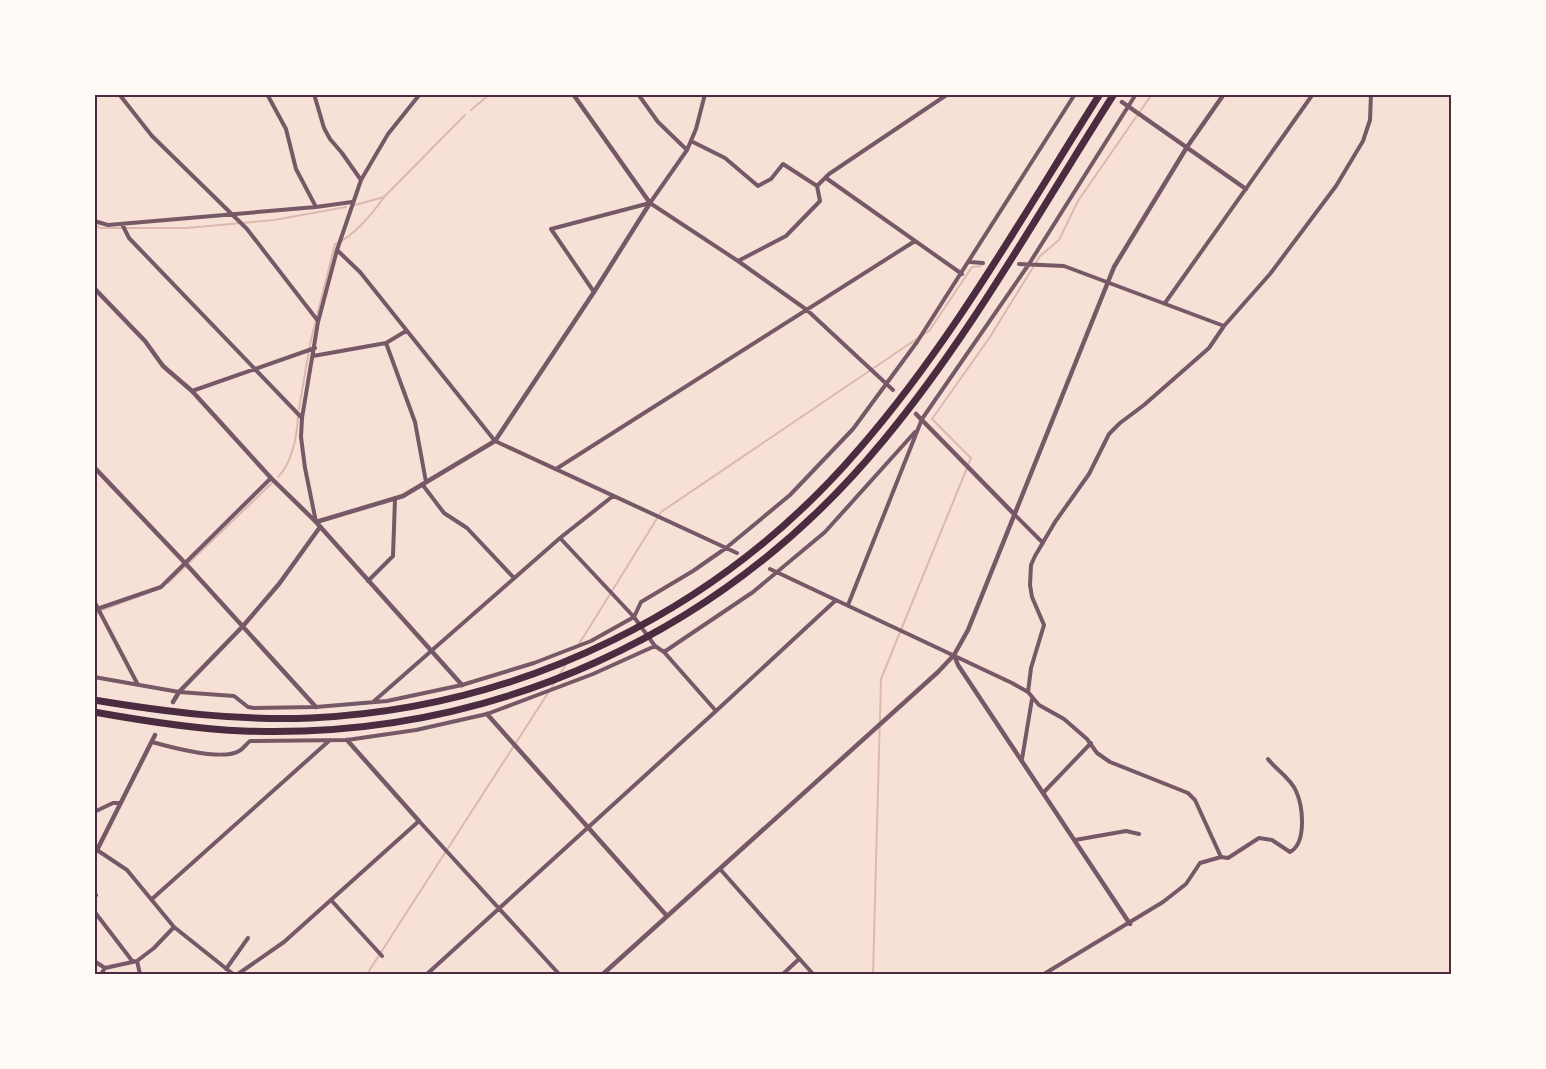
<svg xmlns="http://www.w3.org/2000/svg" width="1546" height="1069" viewBox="0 0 1546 1069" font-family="'Noto Sans',sans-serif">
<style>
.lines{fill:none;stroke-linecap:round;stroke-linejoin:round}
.stream{stroke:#dcb8b0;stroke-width:2}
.canal{stroke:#dcb8b0;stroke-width:8}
.minor{stroke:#755966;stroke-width:4}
.tertiary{stroke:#755966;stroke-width:4.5}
.motorway{stroke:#4a2c40;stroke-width:7}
.neatline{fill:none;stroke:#4a2c40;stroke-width:2}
</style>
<rect width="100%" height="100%" fill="#f7e1d7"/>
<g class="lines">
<path class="stream" d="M 471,110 L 490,94
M 355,205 L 384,197 L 465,115
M 94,225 L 100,228 L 186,228 L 274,220 L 346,207
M 923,335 L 929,331 L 972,267 L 981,266
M 299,409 L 310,344 L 335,244 C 351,239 374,212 384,197
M 278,477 C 292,463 297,436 298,417
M 168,583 L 272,483
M 102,610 L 161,588
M 579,644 L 661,512 L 918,338
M 560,674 L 568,661
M 367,974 L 557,679
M 873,974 L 881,679 L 971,458 L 932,419 L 990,337 L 1040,256 L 1059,240 L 1078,201 L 1152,94"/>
<path class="canal" d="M 94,613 L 95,612"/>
<path class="minor" d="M 119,94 L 152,136 L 247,229 L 318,321
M 267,94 L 286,129 L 296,169 L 316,207 L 352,202
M 314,94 L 324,128 L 330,139 L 342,153 L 361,180
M 638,94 L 658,122 L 687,150
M 691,141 L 725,158 L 758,186 L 771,179 L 783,164 L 817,186
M 826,178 L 962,274
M 650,203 L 738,261 L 807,310 L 893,390
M 94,221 L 108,225 L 316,207
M 122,224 L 129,238 L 302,418
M 337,250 L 360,272 L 495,441 L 737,553
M 738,261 L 786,236 L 820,201 L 817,186 L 829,174 L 948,94
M 970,262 L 983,263
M 1019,264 L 1064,266 L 1224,326
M 594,292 L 551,229 L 650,203 L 687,150 L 696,129 L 705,94
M 1165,303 L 1313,94
M 386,343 L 415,422 L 426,482
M 313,356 L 386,343 L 406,331
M 192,391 L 315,348
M 556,469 L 915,241
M 422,484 L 444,513 L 467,528 L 514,578
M 1014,514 L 1043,543
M 316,522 L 305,468 L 301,437 L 302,418 L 318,322 L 337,250 L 361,180 L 388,134 L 420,94
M 560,538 L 634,617 L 655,646 L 664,652 L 716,711
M 770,569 L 1012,683 L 1028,692 L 1039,705 L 1064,719 L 1087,739 L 1097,753 L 1110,762 L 1188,793 L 1195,800 L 1221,857 L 1200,863 L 1186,884 L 1163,902 L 1044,974
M 368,581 L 393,556 L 395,499
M 94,601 L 137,683
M 848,605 L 922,419 L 1029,264 L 1136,94
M 94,610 L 161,587 L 271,478
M 664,652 L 753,592 L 825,532 L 915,432
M 94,677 L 179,692 L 234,696 L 248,707 L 254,708 L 316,707 L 387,701 L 462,685 L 534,663 L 591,641 L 634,617 L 641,602 L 693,571 L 726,548 L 790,495 L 853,429 L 917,342 L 1075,94
M 1028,692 L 1031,668 L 1044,625 L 1032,597 L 1030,585 L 1031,565 L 1035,556 L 1055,522 L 1089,474 L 1109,434 L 1120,423 L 1144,405 L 1209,348 L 1224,326 L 1270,274 L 1336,186 L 1363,141 L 1370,120 L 1371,94
M 373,702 L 560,538 L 613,496
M 152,742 C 170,747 223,761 239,751 C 243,749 246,744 250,741 L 347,740 L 416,730 L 487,714 L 593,674 L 655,646
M 1022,759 L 1032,699
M 1044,792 L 1091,743
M 94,812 L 113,803 L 121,803
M 1075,840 L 1126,831 L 1139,834
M 94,853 L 97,850 L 127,870 L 174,927 L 233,974
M 1221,857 L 1228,858 L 1259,838 L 1272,840 L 1290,852 C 1307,843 1303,806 1296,791 C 1290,777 1276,770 1268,759
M 720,869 L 813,974
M 94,894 L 96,895 L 94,899
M 152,899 L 330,740
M 331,900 L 382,956
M 94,911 L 133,962
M 94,961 L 105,968
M 137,961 L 140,974
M 226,969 L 248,938
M 101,974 L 105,968 L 137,961 L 154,948 L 174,927
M 238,974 L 284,942 L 419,821 L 559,974
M 427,974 L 716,711 L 836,600
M 783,974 L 799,959"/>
<path class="tertiary" d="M 1122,102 L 1246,189
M 94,288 L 145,341 L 163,366 L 192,391 L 271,478 L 316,522 L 462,685
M 916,414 L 1014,514
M 94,467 L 186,564 L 316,707
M 316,522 L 403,496 L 495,441 L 594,292 L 650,203 L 573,94
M 954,655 L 958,665 L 1130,924
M 173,702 L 179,692 L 243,626 L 279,584 L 320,527
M 487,714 L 667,916
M 347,740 L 419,821
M 97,850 L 155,735
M 603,974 L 938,672 L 954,655 L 968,630 L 1114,267 L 1187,147 L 1224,94"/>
<path class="motorway" d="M 94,700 C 166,712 238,721 311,718 C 523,708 721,610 859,449 C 953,341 1023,215 1100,94
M 94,712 C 144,721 193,729 243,731 C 493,740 724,634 883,441 C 972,334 1039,211 1114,94"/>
</g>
<rect width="1546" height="1069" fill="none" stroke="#fffaf5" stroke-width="192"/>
<rect x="96" y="96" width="1354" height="877" class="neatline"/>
</svg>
